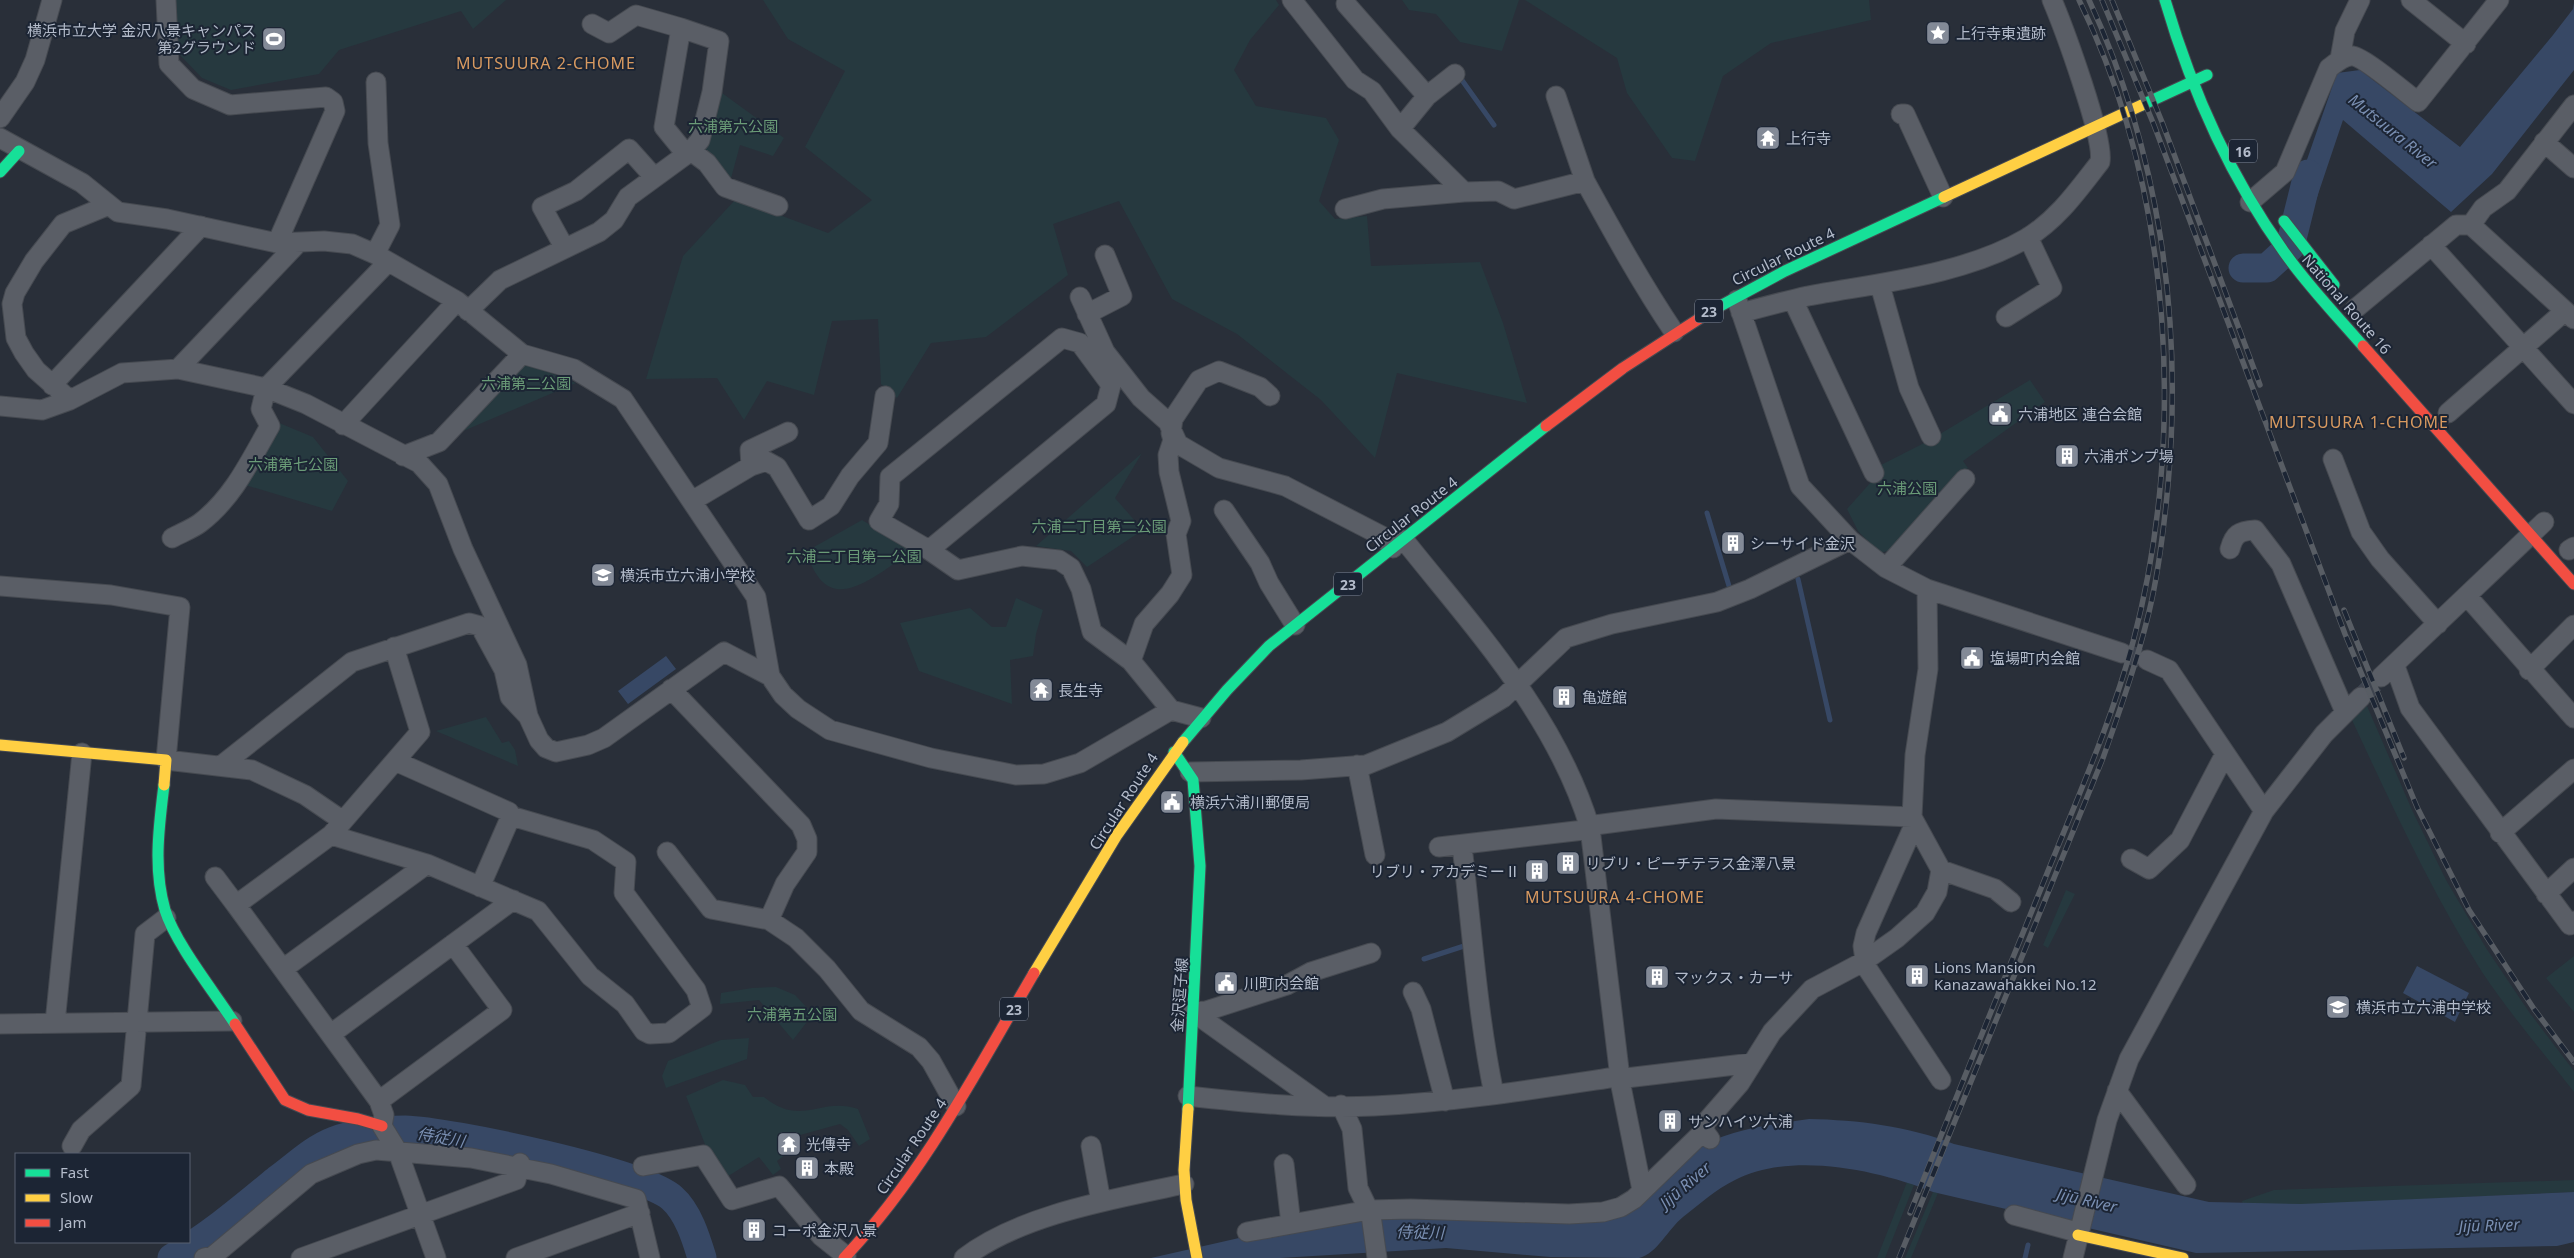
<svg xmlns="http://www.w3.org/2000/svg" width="2574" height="1258" viewBox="0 0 2574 1258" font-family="'Noto Sans','Noto Sans JP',sans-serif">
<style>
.green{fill:#26393f}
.water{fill:#374865}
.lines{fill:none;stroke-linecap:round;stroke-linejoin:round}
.stream{stroke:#374865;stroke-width:5}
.river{stroke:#374865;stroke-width:29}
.street-tunnel{stroke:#3e444f;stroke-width:19;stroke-dasharray:19 9;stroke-linecap:butt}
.street-casing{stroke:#464a51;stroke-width:21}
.fast-casing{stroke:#464a51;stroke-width:13}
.slow-casing{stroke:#464a51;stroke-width:13}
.jam-casing{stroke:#464a51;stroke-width:13}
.street{stroke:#5a5e66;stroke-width:19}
.fast{stroke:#16e098;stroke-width:11}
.slow{stroke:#ffcf43;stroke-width:11}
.jam{stroke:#f24e42;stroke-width:11}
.rail-casing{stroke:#585d64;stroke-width:5.5}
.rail{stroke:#1c2534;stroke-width:4;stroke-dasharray:11;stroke-linecap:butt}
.labels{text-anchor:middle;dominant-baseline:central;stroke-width:4;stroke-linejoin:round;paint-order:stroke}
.shield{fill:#1c2534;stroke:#868e9d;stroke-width:1}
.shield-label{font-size:14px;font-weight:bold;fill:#b3bbca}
.poi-label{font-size:15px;fill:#b3bbca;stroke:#1c2534;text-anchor:start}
.park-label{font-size:15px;fill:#6a9b77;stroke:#1c2534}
.street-label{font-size:15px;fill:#b3bbca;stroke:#1c2534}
.neighbourhood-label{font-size:16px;letter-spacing:1px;fill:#d89a60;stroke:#1c2534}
.water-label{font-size:16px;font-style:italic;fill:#7a8fb2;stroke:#1c2534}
</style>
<rect width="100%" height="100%" fill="#292f39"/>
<path class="green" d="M 176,0 L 506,0 L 473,29 L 461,11 L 339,50 L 319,74 L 231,90 L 202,78 L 178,53 Z
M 763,0 L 1276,0 L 1279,5 L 1250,40 L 1234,70 L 1256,106 L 1326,118 L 1339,140 L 1319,201 L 1335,219 L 1367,216 L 1371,266 L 1480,262 L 1503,323 L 1527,403 L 1397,373 L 1375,458 L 1321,400 L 1237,334 L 1172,299 L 1119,201 L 1053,224 L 1068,275 L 986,337 L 931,343 L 897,398 L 881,384 L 878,319 L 832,321 L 814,395 L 767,381 L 744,420 L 717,378 L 646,379 L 683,256 L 736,199 L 828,233 L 872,200 L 805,147 L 845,71 L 788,39 Z
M 1402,0 L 1519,0 L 1502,51 L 1460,42 L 1436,14 L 1409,10 Z
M 1525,0 L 1869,0 L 1871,20 L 1771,43 L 1723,76 L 1695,161 L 1672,158 L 1627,93 L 1617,58 Z
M 722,93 L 784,138 L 773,156 L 740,145 L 730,182 L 704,151 Z
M 521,361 L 576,383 L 461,432 Z
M 2030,380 L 2045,402 L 1963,461 L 1968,468 L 1892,550 L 1879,553 L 1858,531 L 1847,509 L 1880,472 L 1879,466 L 1930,440 Z
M 272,420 L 313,437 L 348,481 L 332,511 L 242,484 Z
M 1142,453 L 1115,498 L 1143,530 L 1087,567 L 1071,551 L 1036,546 Z
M 862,520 L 908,548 C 899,562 888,568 874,577 C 841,597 822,594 808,557 L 814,547 Z
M 1016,598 L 1043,610 L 1036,634 L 1033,656 L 1010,660 L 1012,704 L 919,671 L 900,623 L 970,608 L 992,627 L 1006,627 Z
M 2367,706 L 2412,810 L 2446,880 L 2486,948 L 2529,1012 L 2574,1071 L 2574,1092 C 2544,1053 2509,1013 2482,972 C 2431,891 2392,806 2352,720 Z
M 486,717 L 502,743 L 509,741 L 515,750 L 518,766 L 436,731 Z
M 2066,890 L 2075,894 L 2048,948 L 2043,945 Z
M 2574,956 L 2574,1012 L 2546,978 Z
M 776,987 L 795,995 L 813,1014 L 793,1040 L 759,1000 L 720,1004 L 721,993 L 752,988 Z
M 749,1038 L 747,1059 L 666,1088 L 662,1076 L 668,1061 L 721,1040 Z
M 723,1080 L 745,1085 L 753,1097 L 764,1097 C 802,1128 820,1096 858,1109 L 870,1139 L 859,1146 L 848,1130 L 840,1124 L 793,1137 L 798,1145 L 777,1161 L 781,1169 L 773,1175 L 759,1157 L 725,1178 L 708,1152 L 686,1096 Z
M 2574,1180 L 2574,1192 L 2299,1205 L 2243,1205 L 2242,1201 L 2274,1190 Z
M 1907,1182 L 1914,1185 L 1885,1258 L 1877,1258 Z
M 1933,1192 L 1938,1193 L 1911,1258 L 1905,1258 Z"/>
<path class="water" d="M 2574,3 L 2574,70 L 2492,174 L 2451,212 L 2343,120 L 2308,224 L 2292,203 L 2337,73 L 2360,70 L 2460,147 L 2553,35 L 2573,9 Z
M 666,656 L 676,669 L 628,704 L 618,691 Z
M 2417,966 L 2469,993 L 2455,1022 L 2403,993 Z
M 1809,1119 C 1858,1120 1908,1126 1954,1144 L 2209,1202 L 2301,1204 L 2574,1192 L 2574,1242 L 2557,1246 L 2196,1253 L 1933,1192 C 1878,1170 1791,1151 1735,1180 C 1716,1189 1700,1204 1683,1217 C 1668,1229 1657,1254 1639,1258 L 1550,1257 L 1446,1248 L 1280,1258 L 1151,1258 L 1314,1221 L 1380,1214 L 1583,1220 L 1706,1143 C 1740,1128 1773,1124 1809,1119 Z
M 711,1244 L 716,1258 L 689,1258 L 687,1252 Z"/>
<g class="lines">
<path class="stream" d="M 1459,76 L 1494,125
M 1707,513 L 1729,586
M 1798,579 L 1830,720
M 1424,959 L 1464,946
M 2025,1258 L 2028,1245"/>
<path class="river" d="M 2243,268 L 2267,268 L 2290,247 L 2308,174
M 172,1258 C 210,1236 244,1207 278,1179 C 296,1166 313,1149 334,1141 C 355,1133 383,1130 405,1130 C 449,1131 643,1172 672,1198 C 688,1212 696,1238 702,1258"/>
<path class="street-tunnel" d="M 2122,653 L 2147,660
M 2361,697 L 2381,677"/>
<defs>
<path id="street" d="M 166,0 L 169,64 L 193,89 L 230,105 L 326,97 L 333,102 L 335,111 L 277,243
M 1292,0 L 1355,80 L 1372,91 L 1400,129 L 1464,192 L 1498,191 L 1514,199 L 1585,181 C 1613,232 1641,283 1674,332
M 2411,0 L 2466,44
M 1346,4 L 1427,96 L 1400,129
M 592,24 L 609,33 L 636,15 L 681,28
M 2340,59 L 2345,31 L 2360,0
M 1427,96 L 1455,74
M 1556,96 L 1585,181
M 1901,114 L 1905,114 L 1943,197
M 0,118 L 25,82 L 35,60 L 52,0
M 0,138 L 82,183 L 118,212 L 167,219 L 277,243 L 324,241 L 352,244 L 375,254 L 457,301 L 522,354 L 574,369 L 623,399 L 756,597 L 770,676 L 783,695 L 798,709 L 830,730 L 931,758 L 1016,775 L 1044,774 L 1080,763 L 1171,710
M 2544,142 L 2574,168
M 691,151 L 707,163 L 725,187 L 778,206
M 2250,202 L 2285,172 L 2329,68 C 2336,63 2344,55 2353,56 C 2365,58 2406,93 2418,102 L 2499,0
M 109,205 L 63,224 L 34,261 L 15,293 L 12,304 L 16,338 L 24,353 L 36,370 L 70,400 L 122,373 L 178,369 L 266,388 L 306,404 L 419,463 L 438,484 L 463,549 L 517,665 L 528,716 L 539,740 L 546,748 L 556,752 L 588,745 L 604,738 L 724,652 L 770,676
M 1345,209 L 1383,199 L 1464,192
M 2471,225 L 2483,208 L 2507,191 L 2574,105
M 2431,245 L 2574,404
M 564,247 L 542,207 L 576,191 L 629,149 L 654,177
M 375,254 L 390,225 L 378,143 L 376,82
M 1880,285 L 1909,388 L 1931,436
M 1080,297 L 1105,352 L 1141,398 L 1168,422 L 1178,444 L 1219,468 L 1285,486 L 1382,536 L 1393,548
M 1737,300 L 1800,486 L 1850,540 L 1886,568 L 1927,589 L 2122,653
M 1793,300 L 1874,473
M 2355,309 L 2456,225 L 2471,225 L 2574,319
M 468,311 L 500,280 L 599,232 L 614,220 L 628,197 L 691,151 L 700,140 L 712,92 L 719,41 L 681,28 L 664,127 L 686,154
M 1741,313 C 1763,307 1785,301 1808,296 C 1878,283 1964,275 2027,238 C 2058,219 2078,190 2100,162 C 2105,139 2063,26 2052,0
M 1087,314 L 1122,296 L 1105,255
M 2006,317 L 2052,288 L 2028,237
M 178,369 L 297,244
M 52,385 L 201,226
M 0,406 L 42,410 L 70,400
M 2448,413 L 2565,311
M 343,425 L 457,301
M 403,456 L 439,442 L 522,354
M 2333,459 L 2361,532 L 2380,559 L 2438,624
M 751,466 L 750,450 L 788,432
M 692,501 L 751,466 L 766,461 L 777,467 L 809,520 L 831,506 L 850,476 L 878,443 L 885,396
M 1224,510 L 1260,563 L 1269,583 L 1295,625
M 172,538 C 181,533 192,529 200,523 C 233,498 250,461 270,426 L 261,409 L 266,388 L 388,262
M 1404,540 C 1475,629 1556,716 1590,828 L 1621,1086 L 1642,1190
M 2230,549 C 2234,534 2239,531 2255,530 L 2281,564 L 2345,712
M 929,550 L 1106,404 L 1111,385 L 1080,343 L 1062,338 L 890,477 L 889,504 L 879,521 L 929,550 L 958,570 L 1022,556 L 1059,560 L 1071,568 L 1081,589 L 1092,632 L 1131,661 L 1171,710 L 1201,718
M 2569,550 L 2574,547
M 1886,568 L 1965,479
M 0,586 L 111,595 L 180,607 L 166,760 L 252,770 L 305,795 L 343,821
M 2467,596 L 2574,718
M 394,647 L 420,732 L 331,835 L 236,905 L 379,1101 L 384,1115 L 382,1126 L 398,1152 L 436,1258
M 2147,660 L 2169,670 L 2264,811
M 1131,661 L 1144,624 L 1170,594 L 1182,575 L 1176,534 L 1181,521 L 1169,472 L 1168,455 L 1173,440 L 1171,433 L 1173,419 L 1199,380 L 1219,371 L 1260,387 L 1270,396
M 2395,666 L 2410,708 L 2570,925 L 2574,921
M 2529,670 L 2574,625
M 2381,677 L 2544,522
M 671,689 L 801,825 L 807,839 L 807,852 L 785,884 L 769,920 L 796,938 L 827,969 L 861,1011 L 919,1047 L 931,1061 L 956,1106
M 395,761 L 509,812 L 511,816
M 222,765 L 352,662 L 469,623 L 480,626 L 504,670 L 510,697 L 527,715
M 1357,765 L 1375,855
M 1190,772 L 1301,770 L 1366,765 L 1447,732 L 1503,698 L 1566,638 L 1612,624 L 1717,602 L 1750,589 L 1850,540
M 2500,833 L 2574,769
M 331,835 L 427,864 L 538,911 L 590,976 L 625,1004 L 644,1031 L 650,1034 L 669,1033 L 702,1008 L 696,990 L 624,893 L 626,862 L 593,840 L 511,816 L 480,887
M 1462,846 C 1472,929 1477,1012 1494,1094
M 1439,847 L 1584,830 L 1595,825 L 1716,809 L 1912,817
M 667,852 L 711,909 L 769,920
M 2131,859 L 2149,869 L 2180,840 L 2225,754
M 1941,870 L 1995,889 L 2011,902
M 215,877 L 236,905
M 2546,894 L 2574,868
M 1865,960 L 1863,946 L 1866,933 L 1915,823
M 1863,962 L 1941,1080
M 283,969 L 427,864
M 1413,992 L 1421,1009 L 1445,1101
M 1193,1012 L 1206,1011 L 1287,985 L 1311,972 L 1371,953
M 1193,1012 L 1323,1105
M 55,1023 L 82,753
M 0,1024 L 232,1021
M 331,1034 L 513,900
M 2117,1091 L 2186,1185
M 1188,1096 C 1249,1103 1312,1109 1374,1106 C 1455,1102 1536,1089 1616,1077 L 1626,1078 L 1752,1063
M 379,1101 L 502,1010 L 453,944
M 1341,1105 L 1352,1129 L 1358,1188 L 1371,1215 L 1377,1258
M 1710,1139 L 1704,1131 L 1706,1122 L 1740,1083 L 1772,1032 L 1812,989 L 1863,962 L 1897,938 L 1925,913 L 1937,892 L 1941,870 L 1912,817 L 1915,755 L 1928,669 L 1927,589
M 72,1146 L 81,1130 L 131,1086 L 145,934 L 166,918
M 1091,1146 L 1101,1202
M 1284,1164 L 1291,1224
M 643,1166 L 703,1155 L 732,1200 L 779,1186 L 821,1236 L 846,1256
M 2014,1215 L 2073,1231 L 2078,1235
M 1247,1232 L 1369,1210 L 1411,1209 L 1569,1214 L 1603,1212 L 1621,1207 L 1634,1199 L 1704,1131
M 204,1258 L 213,1256 L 311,1174 L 358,1154 L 376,1150 L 471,1158 L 551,1174 L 636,1199 L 650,1258
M 301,1258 L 516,1180 L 520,1163
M 516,1258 L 640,1213
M 964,1258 C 1021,1214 1115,1199 1184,1184
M 2073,1258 L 2107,1120 L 2129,1059 L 2264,811 L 2324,734 L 2361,697"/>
<path id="fast" d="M 2165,0 C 2192,92 2230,178 2287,256 C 2310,288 2337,316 2363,346
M 2142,105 L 2207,75
M 0,172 L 19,151
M 2284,221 L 2334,285
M 1711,311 L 1785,271 L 1944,197
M 1183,742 L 1227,690 L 1269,646 L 1546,426
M 1174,752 L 1193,780 L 1200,866 L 1188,1109
M 164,785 C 159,826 153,869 165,910 C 175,943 215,993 235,1024"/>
<path id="slow" d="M 1944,197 L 2142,105
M 0,745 L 166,760 L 164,785
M 1034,973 L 1117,835 L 1183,742
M 1188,1109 L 1184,1170 L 1186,1200 L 1197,1258
M 2078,1235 L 2183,1258"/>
<path id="jam" d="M 2363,346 L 2574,584
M 1546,426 L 1623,368 L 1711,311
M 235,1024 L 285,1100 L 308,1110 L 358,1119 L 382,1126
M 844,1258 C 923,1175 976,1072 1034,973"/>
</defs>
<use href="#street" class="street-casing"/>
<use href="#fast" class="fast-casing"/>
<use href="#slow" class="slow-casing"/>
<use href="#jam" class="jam-casing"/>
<use href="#street" class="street"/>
<use href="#fast" class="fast"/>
<use href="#slow" class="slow"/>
<use href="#jam" class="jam"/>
<defs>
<path id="rail" d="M 2102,0 L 2154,125 L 2345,634 L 2417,807 L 2469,910 L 2534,1009 L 2574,1062
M 2112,0 L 2162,122 L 2260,385
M 2344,610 L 2404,758
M 1910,1213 C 1954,1102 1999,992 2044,881 C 2075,803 2111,724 2133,642 C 2187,438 2173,192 2079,0
M 1899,1258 L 2103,758 C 2120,710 2137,662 2149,612 C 2159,571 2164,527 2168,485 C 2183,319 2159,151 2089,0"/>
</defs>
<use href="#rail" class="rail-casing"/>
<use href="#rail" class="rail"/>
</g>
<defs>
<symbol id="sight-square" viewBox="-11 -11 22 22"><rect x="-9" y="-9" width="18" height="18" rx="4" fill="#838a97" stroke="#1c2534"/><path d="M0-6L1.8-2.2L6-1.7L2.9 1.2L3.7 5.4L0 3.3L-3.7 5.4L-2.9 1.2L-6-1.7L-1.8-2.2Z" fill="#fff"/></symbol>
<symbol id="stadium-square" viewBox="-11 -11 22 22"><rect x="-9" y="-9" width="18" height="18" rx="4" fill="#838a97" stroke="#1c2534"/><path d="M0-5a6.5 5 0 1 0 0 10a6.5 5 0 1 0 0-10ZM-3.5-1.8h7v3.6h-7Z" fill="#fff"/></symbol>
<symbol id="temple-square" viewBox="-11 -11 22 22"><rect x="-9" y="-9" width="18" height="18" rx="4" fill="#838a97" stroke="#1c2534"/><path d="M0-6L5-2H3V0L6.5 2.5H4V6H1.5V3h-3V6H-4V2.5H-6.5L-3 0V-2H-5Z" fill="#fff"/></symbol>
<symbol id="civic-square" viewBox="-11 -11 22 22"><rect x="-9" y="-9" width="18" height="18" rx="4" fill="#838a97" stroke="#1c2534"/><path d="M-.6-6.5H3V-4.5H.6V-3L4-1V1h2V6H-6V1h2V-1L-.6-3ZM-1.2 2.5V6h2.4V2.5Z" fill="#fff"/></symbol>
<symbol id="building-square" viewBox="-11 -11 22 22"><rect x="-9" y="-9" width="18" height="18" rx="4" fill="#838a97" stroke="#1c2534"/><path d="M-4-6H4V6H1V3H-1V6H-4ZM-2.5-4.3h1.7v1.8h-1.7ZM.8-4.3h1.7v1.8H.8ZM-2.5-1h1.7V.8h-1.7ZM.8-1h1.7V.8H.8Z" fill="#fff"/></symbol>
<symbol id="school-square" viewBox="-11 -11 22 22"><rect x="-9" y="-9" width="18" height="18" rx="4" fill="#838a97" stroke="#1c2534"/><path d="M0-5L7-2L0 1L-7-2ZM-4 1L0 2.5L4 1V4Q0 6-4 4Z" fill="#fff"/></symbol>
</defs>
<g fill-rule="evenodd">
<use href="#sight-square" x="1924" y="19" width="28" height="28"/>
<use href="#stadium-square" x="260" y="25" width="28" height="28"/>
<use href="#temple-square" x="1754" y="124" width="28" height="28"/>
<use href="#civic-square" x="1986" y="400" width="28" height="28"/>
<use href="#building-square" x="2053" y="442" width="28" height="28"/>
<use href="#building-square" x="1719" y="529" width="28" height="28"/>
<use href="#school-square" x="589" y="561" width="28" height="28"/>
<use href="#civic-square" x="1958" y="644" width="28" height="28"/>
<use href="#temple-square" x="1027" y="676" width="28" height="28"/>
<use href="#building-square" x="1550" y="683" width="28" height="28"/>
<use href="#civic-square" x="1158" y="788" width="28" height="28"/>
<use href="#building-square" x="1554" y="849" width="28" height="28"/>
<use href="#building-square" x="1523" y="857" width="28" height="28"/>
<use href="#building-square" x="1903" y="962" width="28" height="28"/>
<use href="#building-square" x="1643" y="963" width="28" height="28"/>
<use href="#civic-square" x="1212" y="969" width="28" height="28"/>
<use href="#school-square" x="2324" y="993" width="28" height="28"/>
<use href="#building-square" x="1656" y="1107" width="28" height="28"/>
<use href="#temple-square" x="775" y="1130" width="28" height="28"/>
<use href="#building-square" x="793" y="1154" width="28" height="28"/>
<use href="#building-square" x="740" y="1216" width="28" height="28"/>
</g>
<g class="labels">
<g class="shield">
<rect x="2229" y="139.5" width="28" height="23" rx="4"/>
<rect x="1695" y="299.5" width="28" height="23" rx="4"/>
<rect x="1334" y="572.5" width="28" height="23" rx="4"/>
<rect x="1000" y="997.5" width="28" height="23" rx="4"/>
</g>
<g class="shield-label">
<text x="2243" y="151">16</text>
<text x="1709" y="311">23</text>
<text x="1348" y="584">23</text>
<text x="1014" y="1009">23</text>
</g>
<g class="poi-label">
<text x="256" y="30" text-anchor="end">横浜市立大学 金沢八景キャンパス<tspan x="256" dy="17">第2グラウンド</tspan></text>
<text x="1956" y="33">上行寺東遺跡</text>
<text x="1786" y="138">上行寺</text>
<text x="2018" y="414">六浦地区 連合会館</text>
<text x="2084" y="456">六浦ポンプ場</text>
<text x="1750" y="543">シーサイド金沢</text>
<text x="620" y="575">横浜市立六浦小学校</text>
<text x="1990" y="658">塩場町内会館</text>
<text x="1058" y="690">長生寺</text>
<text x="1582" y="697">亀遊館</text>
<text x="1190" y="802">横浜六浦川郵便局</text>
<text x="1586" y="863">リブリ・ピーチテラス金澤八景</text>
<text x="1520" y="871" text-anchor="end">リブリ・アカデミーⅡ</text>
<text x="1934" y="967">Lions Mansion<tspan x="1934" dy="17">Kanazawahakkei No.12</tspan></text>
<text x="1674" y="977">マックス・カーサ</text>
<text x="1244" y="983">川町内会館</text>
<text x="2356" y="1007">横浜市立六浦中学校</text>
<text x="1688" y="1121">サンハイツ六浦</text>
<text x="806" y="1144">光傳寺</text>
<text x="824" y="1168">本殿</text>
<text x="772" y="1230">コーポ金沢八景</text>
</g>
<g class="park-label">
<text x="733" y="126">六浦第六公園</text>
<text x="526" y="383">六浦第二公園</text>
<text x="293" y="464">六浦第七公園</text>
<text x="1907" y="488">六浦公園</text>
<text x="1099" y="526">六浦二丁目第二公園</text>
<text x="854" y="556">六浦二丁目第一公園</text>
<text x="792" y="1014">六浦第五公園</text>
</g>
<g class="street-label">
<text transform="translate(1783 256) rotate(-26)">Circular Route 4</text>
<text transform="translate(2347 304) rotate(49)">National Route 16</text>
<text transform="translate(1411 514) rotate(-38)">Circular Route 4</text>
<text transform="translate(1123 801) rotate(-57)">Circular Route 4</text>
<text transform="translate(1179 995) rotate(-86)">金沢逗子線</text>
<text transform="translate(911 1146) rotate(-56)">Circular Route 4</text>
</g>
<g class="neighbourhood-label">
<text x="546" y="63">MUTSUURA 2-CHOME</text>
<text x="2359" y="422">MUTSUURA 1-CHOME</text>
<text x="1615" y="897">MUTSUURA 4-CHOME</text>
</g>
<g class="water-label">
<text transform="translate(2393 131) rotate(39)">Mutsuura River</text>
<text transform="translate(441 1137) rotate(10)">侍従川</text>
<text transform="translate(1685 1185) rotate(-41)">Jijū River</text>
<text transform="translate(2087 1200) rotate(13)">Jijū River</text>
<text transform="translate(2489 1225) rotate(-2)">Jijū River</text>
<text transform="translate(1420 1232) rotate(1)">侍従川</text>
</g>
</g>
<rect x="15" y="1153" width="175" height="90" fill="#1c2534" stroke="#586170"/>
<rect x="25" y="1169" width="25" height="8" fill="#16e098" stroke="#586170"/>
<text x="60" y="1178" font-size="15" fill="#b3bbca">Fast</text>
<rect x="25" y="1194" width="25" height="8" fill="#ffcf43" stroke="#586170"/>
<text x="60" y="1203" font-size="15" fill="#b3bbca">Slow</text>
<rect x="25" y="1219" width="25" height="8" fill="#f24e42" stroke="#586170"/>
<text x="60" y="1228" font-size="15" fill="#b3bbca">Jam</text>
</svg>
